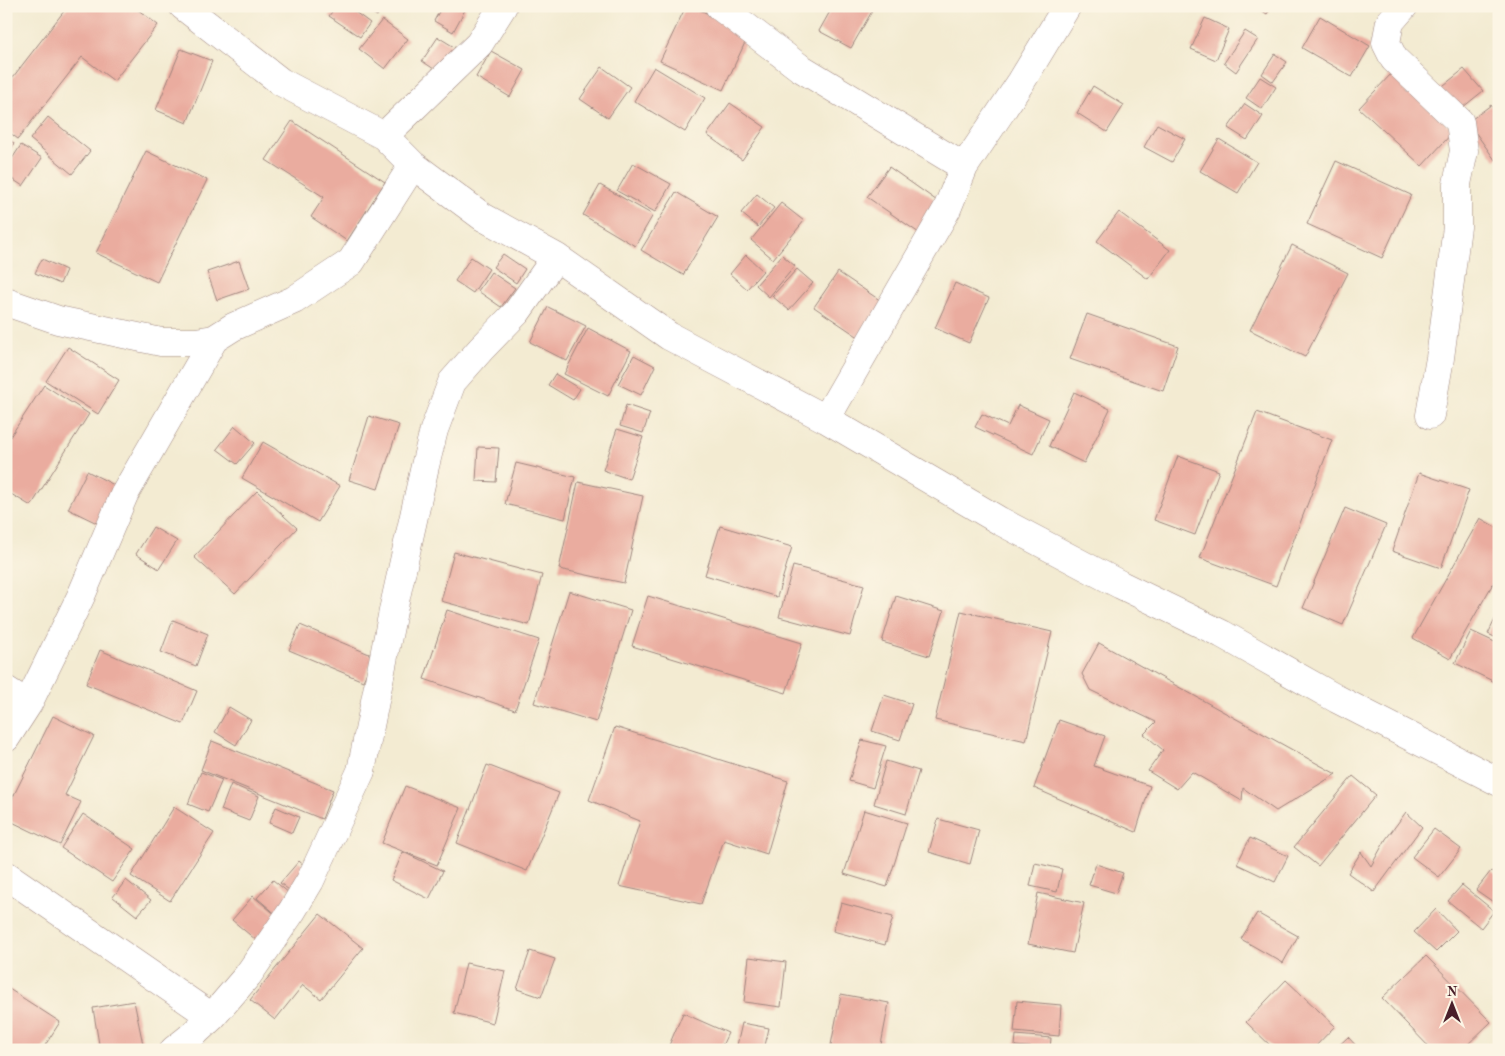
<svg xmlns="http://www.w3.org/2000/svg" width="1505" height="1056" viewBox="0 0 1505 1056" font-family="'Old Standard TT',serif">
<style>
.building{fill:#eaac9f}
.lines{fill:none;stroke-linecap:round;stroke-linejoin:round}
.minor-casing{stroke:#9e857e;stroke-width:29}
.minor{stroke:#fff;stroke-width:28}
</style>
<rect width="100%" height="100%" fill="#fcf5e5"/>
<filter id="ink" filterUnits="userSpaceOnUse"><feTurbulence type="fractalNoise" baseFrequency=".02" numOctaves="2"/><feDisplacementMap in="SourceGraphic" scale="10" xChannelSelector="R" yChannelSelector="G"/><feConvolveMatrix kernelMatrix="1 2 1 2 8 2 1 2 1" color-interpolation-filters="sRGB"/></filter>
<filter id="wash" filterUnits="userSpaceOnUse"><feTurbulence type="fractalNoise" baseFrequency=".0096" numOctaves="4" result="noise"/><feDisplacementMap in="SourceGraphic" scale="20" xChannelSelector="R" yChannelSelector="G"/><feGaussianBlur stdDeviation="1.12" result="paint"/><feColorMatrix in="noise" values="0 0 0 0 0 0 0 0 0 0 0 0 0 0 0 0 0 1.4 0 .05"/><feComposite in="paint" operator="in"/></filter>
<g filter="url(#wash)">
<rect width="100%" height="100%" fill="#f3ebd2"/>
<g id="blocks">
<path class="building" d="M 68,6 L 133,6 L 158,25 L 114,81 L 82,57 L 18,139 L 6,130 L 6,86 Z
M 336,6 L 347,6 L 370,23 L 360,37 L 329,16 Z
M 362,6 L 383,6 L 377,16 Z
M 442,6 L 462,6 L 466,8 L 453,32 L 434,21 Z
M 686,6 L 692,6 L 749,34 L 723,90 L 660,61 Z
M 833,6 L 875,6 L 851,48 L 819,31 Z
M 1255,6 L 1272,6 L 1267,14 Z
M 1320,16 L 1370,46 L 1352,77 L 1302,48 Z
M 1205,18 L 1229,29 L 1216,60 L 1191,49 Z
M 382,20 L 408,39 L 385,69 L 359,49 Z
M 1245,31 L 1258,39 L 1236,72 L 1224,63 Z
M 438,37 L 459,50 L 443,75 L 422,61 Z
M 181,49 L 212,61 L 187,123 L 156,110 Z
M 491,51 L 525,70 L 510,97 L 476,77 Z
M 1275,54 L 1287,62 L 1273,82 L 1262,74 Z
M 602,67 L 630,87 L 608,118 L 580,99 Z
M 654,67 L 705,98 L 685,132 L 634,101 Z
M 1464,69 L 1483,91 L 1457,112 L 1439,89 Z
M 1392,73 L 1454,131 L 1422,166 L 1359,108 Z
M 1260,77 L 1276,87 L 1262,109 L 1246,98 Z
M 1093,86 L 1124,105 L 1107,132 L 1077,113 Z
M 730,103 L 765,127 L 742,160 L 707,135 Z
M 1245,104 L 1263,116 L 1247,140 L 1228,128 Z
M 1491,105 L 1499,116 L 1499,157 L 1495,160 L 1468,122 Z
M 48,117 L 90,151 L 72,174 L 30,139 Z
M 292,121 L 385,182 L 347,241 L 311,217 L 324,197 L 266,160 Z
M 1157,124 L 1185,139 L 1172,162 L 1144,147 Z
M 6,139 L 14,143 L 6,158 Z
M 1219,139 L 1257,162 L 1238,193 L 1200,171 Z
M 21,145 L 42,158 L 23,186 L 6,175 L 6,168 Z
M 146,151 L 207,180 L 157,282 L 96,253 Z
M 1336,161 L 1411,195 L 1382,258 L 1307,224 Z
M 633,163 L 671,184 L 655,212 L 617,191 Z
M 889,167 L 940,203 L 919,233 L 867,197 Z
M 600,185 L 653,215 L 635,246 L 583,215 Z
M 676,192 L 718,217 L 683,275 L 641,250 Z
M 757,194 L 774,208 L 758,227 L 741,213 Z
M 781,203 L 804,221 L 773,259 L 751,240 Z
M 1119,212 L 1170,250 L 1148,279 L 1097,241 Z
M 1292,245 L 1348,273 L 1305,357 L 1250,330 Z
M 503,254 L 525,269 L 516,283 L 493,267 Z
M 746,255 L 763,271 L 747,289 L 730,274 Z
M 782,255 L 795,266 L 769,297 L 756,285 Z
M 471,257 L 489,269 L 473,293 L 455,281 Z
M 42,259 L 66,270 L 60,284 L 35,273 Z
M 239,261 L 249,289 L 217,300 L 207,272 Z
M 797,269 L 813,283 L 789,310 L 772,296 Z
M 491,272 L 515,288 L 501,307 L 478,291 Z
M 838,272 L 884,303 L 860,338 L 814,307 Z
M 955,283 L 989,298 L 969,343 L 935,328 Z
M 548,307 L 586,326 L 567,361 L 530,342 Z
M 1087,314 L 1178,346 L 1163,391 L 1070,359 Z
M 588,328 L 631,351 L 608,396 L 564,374 Z
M 68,347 L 119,380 L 98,414 L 46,381 Z
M 634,355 L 655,366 L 641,395 L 618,384 Z
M 555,374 L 580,389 L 573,400 L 548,385 Z
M 44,385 L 89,414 L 31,506 L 6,491 L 6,443 Z
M 1074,392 L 1110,409 L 1084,463 L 1049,446 Z
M 626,405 L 650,413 L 643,433 L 620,426 Z
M 1018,405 L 1049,419 L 1033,454 L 975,427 L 982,414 L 1008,426 Z
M 1257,412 L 1332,440 L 1276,586 L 1200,558 Z
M 369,416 L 399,425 L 378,489 L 349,480 Z
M 235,426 L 255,443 L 237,464 L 217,449 Z
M 617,429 L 643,437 L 629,479 L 603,470 Z
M 263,442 L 340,486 L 318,522 L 242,478 Z
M 478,447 L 499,448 L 496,482 L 476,481 Z
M 1178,456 L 1219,471 L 1195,535 L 1154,520 Z
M 516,463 L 575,477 L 565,519 L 505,504 Z
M 87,471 L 120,488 L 101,525 L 68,509 Z
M 1419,473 L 1469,490 L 1441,568 L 1392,551 Z
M 578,482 L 643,496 L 624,583 L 559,569 Z
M 257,491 L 297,528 L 235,594 L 194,557 Z
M 1345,508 L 1386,525 L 1343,625 L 1303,608 Z
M 1480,518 L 1499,529 L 1499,573 L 1450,659 L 1413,638 Z
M 720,526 L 792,547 L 777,597 L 705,575 Z
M 153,527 L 177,541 L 159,569 L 136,554 Z
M 454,552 L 542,575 L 529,625 L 441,601 Z
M 793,566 L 864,585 L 850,636 L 779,617 Z
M 569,591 L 631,610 L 596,722 L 534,703 Z
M 648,596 L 802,643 L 786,693 L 632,646 Z
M 896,596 L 944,611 L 929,656 L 882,642 Z
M 447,610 L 539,640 L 515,710 L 424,679 Z
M 961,611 L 1052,632 L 1026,741 L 935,720 Z
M 1499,611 L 1499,639 L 1488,634 Z
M 173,620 L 208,634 L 196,666 L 161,652 Z
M 300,625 L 374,656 L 363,681 L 289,650 Z
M 1471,631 L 1499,644 L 1499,684 L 1455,663 Z
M 1099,643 L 1336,774 L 1276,811 L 1243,788 L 1242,801 L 1192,772 L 1177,789 L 1148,771 L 1163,750 L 1144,734 L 1156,722 L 1090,690 L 1082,674 Z
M 100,650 L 197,691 L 183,724 L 86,684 Z
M 884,695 L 912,704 L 900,740 L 872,731 Z
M 229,707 L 251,720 L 236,745 L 215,732 Z
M 53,716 L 94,736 L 65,795 L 81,802 L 60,845 L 6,819 L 6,811 Z
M 1059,720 L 1105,736 L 1094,766 L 1150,786 L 1136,832 L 1034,788 Z
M 615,727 L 788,781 L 767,854 L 724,840 L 701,904 L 619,886 L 640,821 L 589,800 Z
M 862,740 L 886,746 L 873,788 L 849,781 Z
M 212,741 L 333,790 L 322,819 L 201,770 Z
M 886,761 L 919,771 L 906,814 L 874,804 Z
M 487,765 L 559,793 L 527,871 L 457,843 Z
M 201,772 L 222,780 L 208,812 L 188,804 Z
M 1353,776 L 1376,795 L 1318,866 L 1294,847 Z
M 231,784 L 259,796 L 249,821 L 221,810 Z
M 405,786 L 461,808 L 437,865 L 382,843 Z
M 174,807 L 214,833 L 170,901 L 131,876 Z
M 276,807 L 299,817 L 292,833 L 269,823 Z
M 864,810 L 907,823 L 887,887 L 844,874 Z
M 1406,812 L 1422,827 L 1374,892 L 1348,873 L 1361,852 L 1371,866 L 1386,839 Z
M 83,814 L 135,849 L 112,882 L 61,848 Z
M 938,819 L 979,830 L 970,864 L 929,852 Z
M 1434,829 L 1461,849 L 1439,877 L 1412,857 Z
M 1250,838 L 1288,856 L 1275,882 L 1237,864 Z
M 403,852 L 443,871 L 429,899 L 391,880 Z
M 299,861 L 308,869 L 289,890 L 280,883 Z
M 1035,863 L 1062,869 L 1057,892 L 1030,886 Z
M 1096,864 L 1123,873 L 1116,893 L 1089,885 Z
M 1491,871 L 1499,876 L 1499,906 L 1476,890 Z
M 126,880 L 151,900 L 137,916 L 113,897 Z
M 273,880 L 294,897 L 278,916 L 257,898 Z
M 1462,885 L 1494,911 L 1481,928 L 1448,901 Z
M 1038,893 L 1084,903 L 1073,953 L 1028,944 Z
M 253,896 L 277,916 L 256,940 L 232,920 Z
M 841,903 L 893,917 L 885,945 L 833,931 Z
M 1436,909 L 1457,931 L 1436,952 L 1414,932 Z
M 1257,913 L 1298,936 L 1283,963 L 1241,939 Z
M 320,914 L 363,948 L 321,999 L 303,985 L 275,1020 L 250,1000 Z
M 530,951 L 555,959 L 541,997 L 517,989 Z
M 1426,956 L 1491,1022 L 1462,1050 L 1432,1050 L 1382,998 Z
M 749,957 L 786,962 L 781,1007 L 744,1002 Z
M 466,963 L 505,971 L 493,1023 L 454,1013 Z
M 1286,980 L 1335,1026 L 1312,1050 L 1275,1050 L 1246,1022 Z
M 6,987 L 60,1022 L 42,1050 L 10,1050 L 6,1047 Z
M 841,994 L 889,1003 L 880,1050 L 830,1050 Z
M 134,1001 L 144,1049 L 100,1050 L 93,1008 Z
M 1017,1001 L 1061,1005 L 1059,1036 L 1014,1032 Z
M 683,1013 L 728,1033 L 720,1050 L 667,1050 Z
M 742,1023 L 769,1028 L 764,1050 L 736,1050 Z
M 1016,1035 L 1051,1038 L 1050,1049 L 1015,1046 Z
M 1348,1037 L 1360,1050 L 1334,1050 Z"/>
</g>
</g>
<g filter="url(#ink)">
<use href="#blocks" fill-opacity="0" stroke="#9e857e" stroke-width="1"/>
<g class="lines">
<defs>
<path id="minor" d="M 183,6 L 281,82 L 384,136 L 413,165 L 483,217 L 556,257 L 669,336 L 826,419 L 1000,521 L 1121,585 L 1222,634 L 1337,699 L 1499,782
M 719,6 L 799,67 L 964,167
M 1404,6 L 1390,22 L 1386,43 L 1394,59 L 1460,122 L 1464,151 L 1457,184 L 1457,227 L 1440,358 L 1430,415
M 384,136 L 479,44 L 503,6
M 6,302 L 58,320 L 161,342 L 196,342 L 214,339 L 233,327 L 294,300 L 351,262 L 413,165
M 826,419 L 947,209 L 964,167 L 1021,82 L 1067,6
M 6,690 L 28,704
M 6,738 L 28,704 L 81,596 L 124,495 L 214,339
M 6,875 L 212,1017
M 174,1050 L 188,1039 L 212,1017 L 248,975 L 292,911 L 310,881 L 361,771 L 394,606 L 425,466 L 434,430 L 452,382 L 481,349 L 517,312 L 556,257"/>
</defs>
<use href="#minor" class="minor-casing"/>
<use href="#minor" class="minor"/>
</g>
</g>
<rect width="1505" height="1056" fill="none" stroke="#fcf5e5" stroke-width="25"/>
<g transform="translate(1452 1004)" stroke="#fcf5e5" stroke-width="4" paint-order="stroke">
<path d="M0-4L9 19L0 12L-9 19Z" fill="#4a1f2b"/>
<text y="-8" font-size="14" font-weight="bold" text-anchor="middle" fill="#4a1f2b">N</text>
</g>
</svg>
